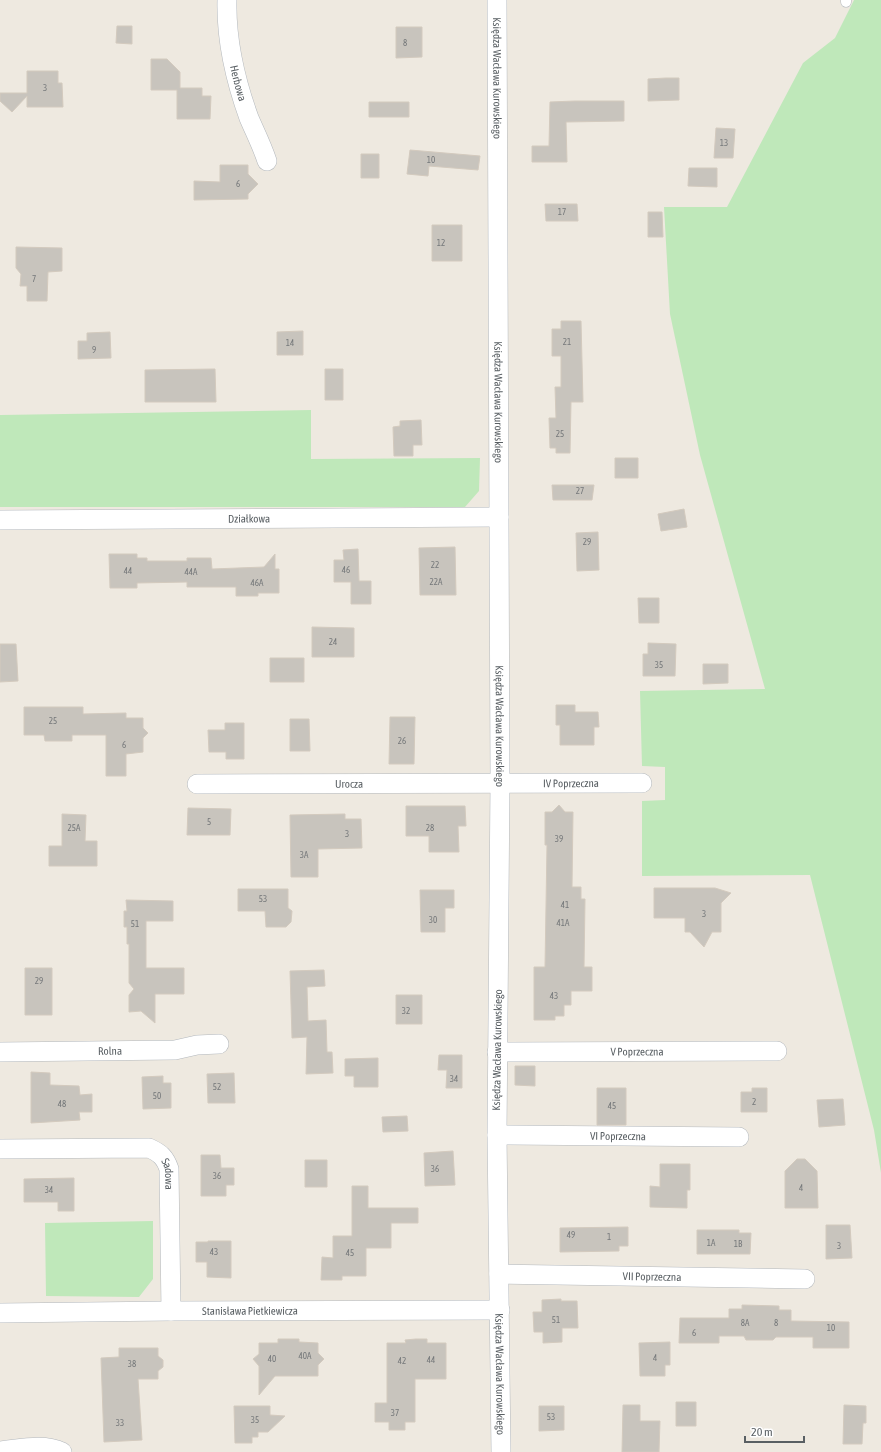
<svg xmlns="http://www.w3.org/2000/svg" width="881" height="1452" viewBox="0 0 881 1452" font-family="'Asap Condensed',sans-serif">
<style>
.green{fill:#bfe8ba}
.building{fill:#c8c4bd;stroke:#d3cabe}
.lines{fill:none;stroke-linecap:round;stroke-linejoin:round}
.service-casing{stroke:#b3b8bd;stroke-width:11}
.minor-casing{stroke:#b3b8bd;stroke-width:20}
.service{stroke:#fff;stroke-width:10}
.minor{stroke:#fff;stroke-width:19}
.labels{text-anchor:middle;dominant-baseline:central;stroke-width:4;stroke-linejoin:round;paint-order:stroke}
.number-label{font-size:9px;fill:#75787a}
.street-label{font-size:11px;fill:#595f63;stroke:#fff}
</style>
<rect width="100%" height="100%" fill="#eee9e0"/>
<path class="green" d="M 854,0 L 881,0 L 881,1173 L 874,1130 L 810,875 L 642,876 L 642,801 L 665,800 L 665,767 L 642,766 L 640,691 L 765,689 L 700,455 L 670,314 L 664,207 L 727,207 L 803,63 L 835,38 Z
M 311,410 L 311,459 L 480,458 L 479,491 L 465,507 L 0,507 L 0,415 Z
M 153,1221 L 153,1279 L 139,1297 L 46,1296 L 45,1223 Z"/>
<path class="building" d="M 117,26 L 132,26 L 132,44 L 116,43 Z
M 396,27 L 422,27 L 422,57 L 396,58 Z
M 151,59 L 167,59 L 180,72 L 180,88 L 202,88 L 202,96 L 211,96 L 210,119 L 177,119 L 177,90 L 151,90 Z
M 27,71 L 58,71 L 58,83 L 62,83 L 63,107 L 27,107 L 27,96 L 12,112 L 0,101 L 0,93 L 27,93 Z
M 666,78 L 679,78 L 679,100 L 648,101 L 648,79 Z
M 575,101 L 624,101 L 624,121 L 566,122 L 567,162 L 532,162 L 532,146 L 549,146 L 550,102 Z
M 369,102 L 409,102 L 409,117 L 369,117 Z
M 716,128 L 735,129 L 733,158 L 714,158 Z
M 410,150 L 480,156 L 478,170 L 429,166 L 428,176 L 407,174 Z
M 361,154 L 379,154 L 379,178 L 361,178 Z
M 220,165 L 248,165 L 248,174 L 258,184 L 248,194 L 248,199 L 194,200 L 194,181 L 220,182 Z
M 689,168 L 717,168 L 717,187 L 688,186 Z
M 545,204 L 577,204 L 578,221 L 546,221 Z
M 648,212 L 662,212 L 663,237 L 648,237 Z
M 432,225 L 462,225 L 462,261 L 432,261 Z
M 16,247 L 62,248 L 62,271 L 48,272 L 47,301 L 27,301 L 27,286 L 20,286 L 21,274 L 16,268 Z
M 561,321 L 581,321 L 583,402 L 571,402 L 570,453 L 556,453 L 556,448 L 550,448 L 549,418 L 556,418 L 555,387 L 561,387 L 561,356 L 552,356 L 552,329 L 561,329 Z
M 303,331 L 303,355 L 277,355 L 277,332 Z
M 110,332 L 111,358 L 78,359 L 78,341 L 87,341 L 87,333 Z
M 215,369 L 216,402 L 145,402 L 145,370 Z
M 325,369 L 343,369 L 343,400 L 325,400 Z
M 421,420 L 422,445 L 413,445 L 413,456 L 394,456 L 393,427 L 400,426 L 400,421 Z
M 615,458 L 638,458 L 638,478 L 615,478 Z
M 552,485 L 594,485 L 592,500 L 553,500 Z
M 684,509 L 687,527 L 661,531 L 658,514 Z
M 598,532 L 599,570 L 577,571 L 576,533 Z
M 455,547 L 456,595 L 420,595 L 419,548 Z
M 358,549 L 359,581 L 371,581 L 371,604 L 351,604 L 351,582 L 334,582 L 334,560 L 344,560 L 343,550 Z
M 109,554 L 137,554 L 137,558 L 147,558 L 147,561 L 187,561 L 187,558 L 211,558 L 212,569 L 264,567 L 275,554 L 275,569 L 279,569 L 279,593 L 258,593 L 258,596 L 236,596 L 236,587 L 187,587 L 187,582 L 137,583 L 137,588 L 110,588 Z
M 638,598 L 659,598 L 659,623 L 639,623 Z
M 312,627 L 354,628 L 354,657 L 312,657 Z
M 648,643 L 676,644 L 675,676 L 643,676 L 643,654 L 648,654 Z
M 0,644 L 16,644 L 18,681 L 0,682 Z
M 270,658 L 304,658 L 304,682 L 270,682 Z
M 703,664 L 728,664 L 728,683 L 703,684 Z
M 556,705 L 575,705 L 575,712 L 598,712 L 599,727 L 594,727 L 594,745 L 560,745 L 560,725 L 556,725 Z
M 24,707 L 83,707 L 83,714 L 126,713 L 126,718 L 143,718 L 143,728 L 148,733 L 143,738 L 143,752 L 126,754 L 126,776 L 106,776 L 106,735 L 72,735 L 72,741 L 45,741 L 44,735 L 24,735 Z
M 390,717 L 415,717 L 414,764 L 389,764 Z
M 290,719 L 309,719 L 310,751 L 290,751 Z
M 225,723 L 244,723 L 244,759 L 226,759 L 226,752 L 209,752 L 208,730 L 225,730 Z
M 559,805 L 565,812 L 573,812 L 572,887 L 581,887 L 581,899 L 585,899 L 584,967 L 592,967 L 592,991 L 571,991 L 571,1005 L 564,1005 L 564,1016 L 555,1016 L 555,1020 L 534,1020 L 534,967 L 545,967 L 547,845 L 545,845 L 545,812 L 552,812 Z
M 406,806 L 465,806 L 466,826 L 458,826 L 459,852 L 429,852 L 429,836 L 406,836 Z
M 188,808 L 231,809 L 230,835 L 187,835 Z
M 62,814 L 86,815 L 85,841 L 97,841 L 97,866 L 49,866 L 49,846 L 62,846 Z
M 345,814 L 345,819 L 361,819 L 362,848 L 318,849 L 318,877 L 291,877 L 290,815 Z
M 654,888 L 715,888 L 731,893 L 721,903 L 721,932 L 712,932 L 704,947 L 690,932 L 685,932 L 685,918 L 654,918 Z
M 238,889 L 288,889 L 288,908 L 292,911 L 291,922 L 286,927 L 266,927 L 265,911 L 238,911 Z
M 420,890 L 454,890 L 454,908 L 445,908 L 445,932 L 421,932 Z
M 126,900 L 173,901 L 173,921 L 146,921 L 146,968 L 184,968 L 184,994 L 155,994 L 155,1023 L 141,1011 L 129,1012 L 129,995 L 134,989 L 129,983 L 129,944 L 127,944 L 127,927 L 124,927 L 124,911 L 127,911 Z
M 25,968 L 52,968 L 52,1015 L 25,1015 Z
M 324,970 L 325,986 L 307,987 L 308,1021 L 326,1020 L 327,1052 L 332,1052 L 333,1073 L 306,1074 L 307,1037 L 292,1038 L 290,971 Z
M 396,995 L 422,995 L 422,1024 L 396,1024 Z
M 439,1055 L 462,1055 L 462,1088 L 446,1088 L 447,1070 L 438,1070 Z
M 378,1058 L 378,1087 L 354,1087 L 354,1076 L 345,1076 L 345,1059 Z
M 515,1066 L 535,1066 L 535,1086 L 515,1085 Z
M 31,1072 L 50,1073 L 50,1085 L 79,1086 L 80,1095 L 92,1094 L 92,1112 L 79,1112 L 80,1120 L 31,1123 Z
M 234,1073 L 235,1103 L 208,1103 L 207,1074 Z
M 163,1076 L 163,1083 L 171,1083 L 171,1108 L 143,1109 L 142,1077 Z
M 597,1088 L 626,1088 L 626,1125 L 597,1125 Z
M 752,1088 L 767,1088 L 767,1112 L 741,1112 L 741,1092 L 752,1092 Z
M 843,1099 L 845,1125 L 819,1127 L 817,1100 Z
M 407,1116 L 408,1131 L 383,1132 L 382,1117 Z
M 453,1151 L 455,1185 L 425,1186 L 424,1153 Z
M 201,1155 L 220,1155 L 221,1168 L 234,1168 L 234,1185 L 226,1185 L 226,1196 L 201,1196 Z
M 797,1159 L 805,1159 L 817,1171 L 818,1208 L 785,1208 L 785,1171 Z
M 305,1160 L 327,1160 L 327,1187 L 305,1187 Z
M 660,1164 L 690,1164 L 690,1190 L 687,1190 L 687,1208 L 650,1207 L 650,1186 L 660,1187 Z
M 74,1178 L 74,1211 L 58,1211 L 58,1202 L 24,1202 L 24,1179 Z
M 352,1186 L 368,1186 L 368,1208 L 418,1208 L 418,1223 L 391,1223 L 391,1248 L 366,1248 L 366,1276 L 342,1276 L 342,1280 L 321,1280 L 322,1257 L 333,1258 L 333,1236 L 352,1236 Z
M 826,1225 L 850,1225 L 852,1258 L 826,1259 Z
M 628,1227 L 628,1246 L 619,1246 L 619,1251 L 560,1252 L 560,1228 Z
M 697,1230 L 739,1230 L 739,1233 L 751,1233 L 750,1254 L 697,1254 Z
M 208,1241 L 231,1241 L 231,1278 L 207,1277 L 207,1262 L 196,1262 L 196,1242 L 208,1242 Z
M 561,1299 L 561,1301 L 577,1301 L 578,1328 L 562,1328 L 562,1342 L 543,1343 L 543,1332 L 534,1332 L 533,1312 L 542,1312 L 542,1300 Z
M 742,1305 L 779,1306 L 779,1310 L 791,1310 L 791,1321 L 849,1322 L 849,1348 L 813,1348 L 813,1337 L 776,1337 L 773,1340 L 746,1340 L 744,1336 L 719,1336 L 719,1343 L 679,1343 L 680,1318 L 729,1318 L 729,1309 L 742,1309 Z
M 278,1339 L 299,1339 L 299,1342 L 318,1343 L 318,1353 L 324,1359 L 318,1365 L 318,1376 L 275,1376 L 259,1395 L 259,1366 L 253,1359 L 259,1354 L 259,1343 L 278,1343 Z
M 416,1339 L 427,1339 L 427,1343 L 446,1343 L 446,1379 L 415,1379 L 415,1422 L 405,1422 L 405,1430 L 389,1430 L 389,1422 L 375,1422 L 375,1403 L 387,1403 L 387,1343 L 406,1343 L 405,1340 Z
M 670,1342 L 670,1365 L 665,1365 L 665,1376 L 640,1376 L 639,1343 Z
M 119,1348 L 158,1348 L 158,1356 L 163,1360 L 163,1367 L 158,1371 L 158,1379 L 138,1379 L 142,1440 L 104,1442 L 101,1358 L 119,1357 Z
M 676,1402 L 696,1402 L 696,1426 L 676,1426 Z
M 623,1405 L 640,1405 L 640,1421 L 660,1421 L 659,1452 L 622,1452 Z
M 844,1405 L 866,1406 L 866,1423 L 863,1423 L 862,1444 L 843,1444 Z
M 234,1406 L 270,1406 L 270,1415 L 285,1416 L 268,1432 L 258,1432 L 258,1437 L 252,1437 L 252,1443 L 235,1443 Z
M 539,1406 L 564,1406 L 564,1430 L 539,1431 Z"/>
<g class="lines">
<defs>
<path id="service" d="M 846,2 L 846,0"/>
<g id="minor">
<path id="s1" d="M 227,0 C 226,39 236,82 249,118 C 255,132 262,146 267,161"/>
<path id="s2" d="M 497,0 L 500,782 L 497,1135 L 501,1452"/>
<path id="s3" d="M 0,520 L 499,517"/>
<path id="s4" d="M 197,784 L 642,783"/>
<path id="s5" d="M 0,1052 L 175,1050 L 197,1045 L 219,1044"/>
<path id="s6" d="M 497,1052 L 777,1051"/>
<path id="s7" d="M 497,1135 L 739,1137"/>
<path id="s8" d="M 0,1149 L 149,1148 C 160,1153 165,1157 169,1169 L 171,1311"/>
<path id="s9" d="M 499,1274 L 805,1279"/>
<path id="s10" d="M 0,1313 L 171,1311 L 500,1310"/>
<path d="M 0,1451 C 20,1449 44,1443 62,1452"/>
</g>
</defs>
<use href="#service" class="service-casing"/>
<use href="#minor" class="minor-casing"/>
<use href="#service" class="service"/>
<use href="#minor" class="minor"/>
</g>
<g class="labels">
<g class="number-label">
<text x="405" y="43">8</text>
<text x="45" y="88">3</text>
<text x="724" y="143">13</text>
<text x="431" y="160">10</text>
<text x="238" y="184">6</text>
<text x="562" y="212">17</text>
<text x="441" y="243">12</text>
<text x="34" y="279">7</text>
<text x="567" y="342">21</text>
<text x="290" y="343">14</text>
<text x="94" y="350">9</text>
<text x="560" y="434">25</text>
<text x="580" y="491">27</text>
<text x="587" y="542">29</text>
<text x="435" y="565">22</text>
<text x="346" y="570">46</text>
<text x="128" y="571">44</text>
<text x="191" y="572">44A</text>
<text x="436" y="582">22A</text>
<text x="257" y="583">46A</text>
<text x="333" y="642">24</text>
<text x="659" y="665">35</text>
<text x="53" y="721">25</text>
<text x="402" y="741">26</text>
<text x="124" y="745">6</text>
<text x="209" y="822">5</text>
<text x="74" y="828">25A</text>
<text x="430" y="828">28</text>
<text x="347" y="834">3</text>
<text x="559" y="839">39</text>
<text x="304" y="855">3A</text>
<text x="263" y="899">53</text>
<text x="565" y="905">41</text>
<text x="704" y="914">3</text>
<text x="433" y="920">30</text>
<text x="563" y="923">41A</text>
<text x="135" y="924">51</text>
<text x="39" y="981">29</text>
<text x="554" y="996">43</text>
<text x="406" y="1011">32</text>
<text x="454" y="1079">34</text>
<text x="217" y="1087">52</text>
<text x="157" y="1096">50</text>
<text x="754" y="1102">2</text>
<text x="62" y="1104">48</text>
<text x="612" y="1106">45</text>
<text x="435" y="1169">36</text>
<text x="217" y="1176">36</text>
<text x="801" y="1188">4</text>
<text x="49" y="1190">34</text>
<text x="571" y="1235">49</text>
<text x="609" y="1237">1</text>
<text x="711" y="1243">1A</text>
<text x="738" y="1244">1B</text>
<text x="839" y="1246">3</text>
<text x="214" y="1252">43</text>
<text x="350" y="1253">45</text>
<text x="556" y="1320">51</text>
<text x="745" y="1323">8A</text>
<text x="776" y="1323">8</text>
<text x="831" y="1328">10</text>
<text x="694" y="1333">6</text>
<text x="305" y="1356">40A</text>
<text x="655" y="1358">4</text>
<text x="272" y="1359">40</text>
<text x="431" y="1360">44</text>
<text x="402" y="1361">42</text>
<text x="132" y="1364">38</text>
<text x="395" y="1413">37</text>
<text x="551" y="1417">53</text>
<text x="255" y="1420">35</text>
<text x="120" y="1423">33</text>
</g>
<g class="street-label">
<text stroke="none"><textPath href="#s2" startOffset="78">Księdza Wacława Kurowskiego</textPath></text>
<text stroke="none"><textPath href="#s1" startOffset="84">Herbowa</textPath></text>
<text stroke="none"><textPath href="#s2" startOffset="402">Księdza Wacława Kurowskiego</textPath></text>
<text stroke="none"><textPath href="#s3" startOffset="249">Działkowa</textPath></text>
<text stroke="none"><textPath href="#s2" startOffset="726">Księdza Wacława Kurowskiego</textPath></text>
<text stroke="none"><textPath href="#s4" startOffset="152">Urocza</textPath></text>
<text stroke="none"><textPath href="#s4" startOffset="374">IV Poprzeczna</textPath></text>
<text transform="translate(497 1050) rotate(-89)">Księdza Wacława Kurowskiego</text>
<text stroke="none"><textPath href="#s5" startOffset="110">Rolna</textPath></text>
<text stroke="none"><textPath href="#s6" startOffset="140">V Poprzeczna</textPath></text>
<text stroke="none"><textPath href="#s7" startOffset="121">VI Poprzeczna</textPath></text>
<text stroke="none"><textPath href="#s8" startOffset="184">Sadowa</textPath></text>
<text stroke="none"><textPath href="#s9" startOffset="153">VII Poprzeczna</textPath></text>
<text stroke="none"><textPath href="#s10" startOffset="250">Stanisława Pietkiewicza</textPath></text>
<text stroke="none"><textPath href="#s2" startOffset="1374">Księdza Wacława Kurowskiego</textPath></text>
</g>
</g>
<path d="M745 1436v6h59v-6" fill="none" stroke="#595f63" stroke-width="2"/>
<text x="751" y="1436" font-size="12" fill="#595f63" stroke="#ffffff" stroke-width="3" paint-order="stroke">20 m</text>
</svg>
